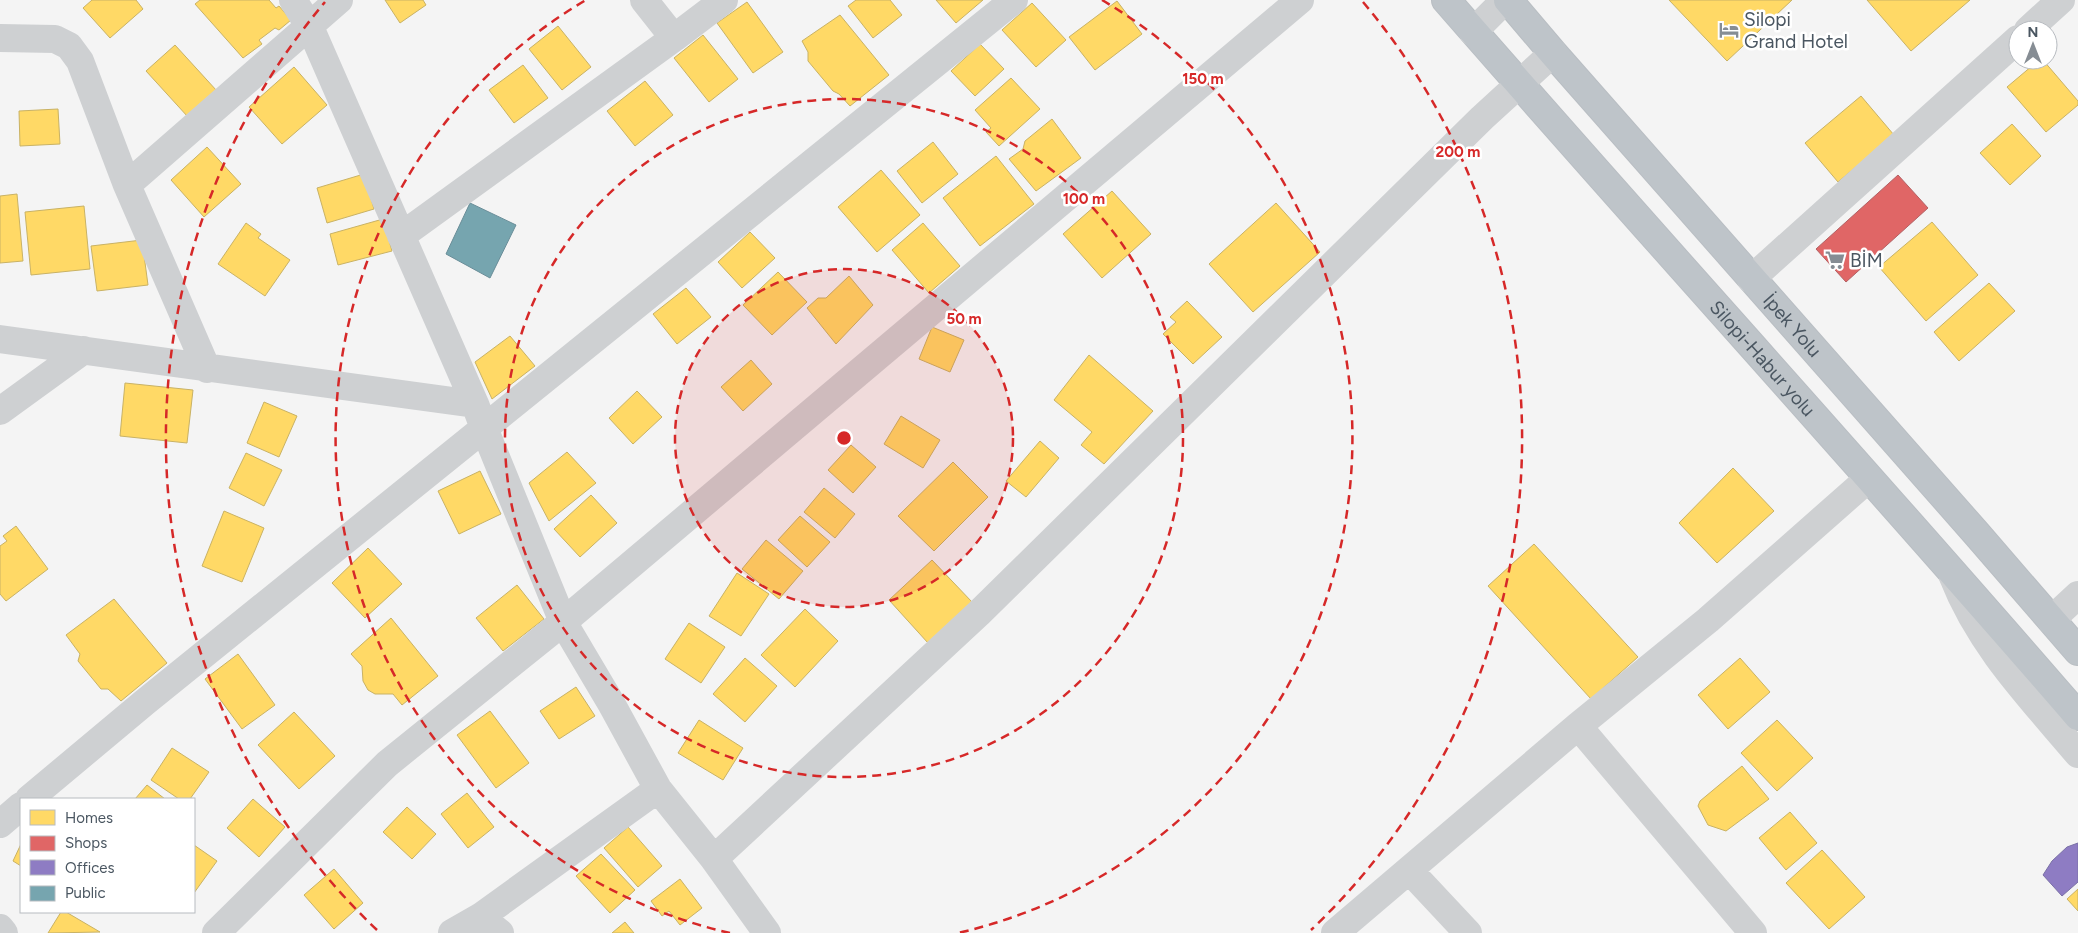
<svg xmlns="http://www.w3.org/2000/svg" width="2078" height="933" viewBox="0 0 2078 933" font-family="Figtree,sans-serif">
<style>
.homes{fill:#ffd966;stroke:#c9b264}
.shops{fill:#e06666;stroke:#b36164}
.offices{fill:#8e7cc3;stroke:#7a71a6}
.public{fill:#76a5af;stroke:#698d98}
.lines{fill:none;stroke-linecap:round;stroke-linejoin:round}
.highway-casing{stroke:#b9bec3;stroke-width:30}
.minor{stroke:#ced0d2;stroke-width:28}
.highway{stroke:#bec4c9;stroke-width:28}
.ring{fill:none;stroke:#d62828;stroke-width:2.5;stroke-dasharray:9 6}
.labels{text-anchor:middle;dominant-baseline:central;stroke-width:5;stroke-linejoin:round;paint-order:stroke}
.poi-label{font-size:19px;fill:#4a5661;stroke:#fff;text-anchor:start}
.street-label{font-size:19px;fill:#4a5661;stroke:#fff}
.centre{fill:#d62828;stroke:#fff;stroke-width:2.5}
.ring-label{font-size:15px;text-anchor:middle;font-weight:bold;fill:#d62828;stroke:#fff;stroke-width:5;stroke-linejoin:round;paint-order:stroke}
</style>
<rect width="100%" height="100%" fill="#f4f4f4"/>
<path class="homes" d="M 92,0 L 136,0 L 143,9 L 110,38 L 83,8 Z
M 200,0 L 269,0 L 276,8 L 279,6 L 291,20 L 279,30 L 275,28 L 259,40 L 262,44 L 243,58 L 195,4 Z
M 385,0 L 423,0 L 426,5 L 400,23 Z
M 856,0 L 890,0 L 902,15 L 873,38 L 848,6 Z
M 936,0 L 983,0 L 956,23 Z
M 1669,0 L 1792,0 L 1727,61 Z
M 1867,0 L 1970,0 L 1911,51 Z
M 1117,1 L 1142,34 L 1095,70 L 1069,37 Z
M 747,2 L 783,52 L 753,73 L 717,23 Z
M 1032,3 L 1066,40 L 1036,67 L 1002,30 Z
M 840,15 L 889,75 L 850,106 L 839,94 L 833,91 L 808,61 L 808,52 L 802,41 Z
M 558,26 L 591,67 L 562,90 L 529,49 Z
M 703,35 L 738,79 L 709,102 L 674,58 Z
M 980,44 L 1004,69 L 975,96 L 951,71 Z
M 175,45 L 217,91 L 188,117 L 146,71 Z
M 2039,60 L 2043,60 L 2078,101 L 2078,105 L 2046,132 L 2007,87 Z
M 523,65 L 548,98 L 514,123 L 489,90 Z
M 294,67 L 327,105 L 282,144 L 249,107 Z
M 1011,78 L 1040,109 L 999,146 L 986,132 L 991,128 L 975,110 Z
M 645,81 L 673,115 L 635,146 L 607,111 Z
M 1861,96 L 1894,135 L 1838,182 L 1805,143 Z
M 58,109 L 60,144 L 20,146 L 19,111 Z
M 1052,119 L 1081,158 L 1036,191 L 1009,159 L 1023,149 L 1025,141 Z
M 2012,124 L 2041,156 L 2010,185 L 1980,153 Z
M 933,142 L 958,174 L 922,203 L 897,171 Z
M 207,147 L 241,184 L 204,217 L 171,180 Z
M 996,156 L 1034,204 L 980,246 L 943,198 Z
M 881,170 L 920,215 L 877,252 L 838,207 Z
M 364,174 L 374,209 L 327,223 L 317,188 Z
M 1112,191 L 1151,234 L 1102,278 L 1063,234 Z
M 17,194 L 23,261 L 0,263 L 0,196 Z
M 1276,203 L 1320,252 L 1253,312 L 1209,264 Z
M 84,206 L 90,269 L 31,275 L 25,212 Z
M 383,219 L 392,251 L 338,265 L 330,234 Z
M 1932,222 L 1978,275 L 1926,321 L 1879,267 Z
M 246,223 L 261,234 L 258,238 L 290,260 L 265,296 L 218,264 Z
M 923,223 L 960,266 L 929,293 L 892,250 Z
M 750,232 L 775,258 L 742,288 L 718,262 Z
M 142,240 L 148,285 L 97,291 L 91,246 Z
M 778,272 L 807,302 L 772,335 L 743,305 Z
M 849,276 L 873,305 L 836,344 L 807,308 L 818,298 L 826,298 Z
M 1989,283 L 2015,311 L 1959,361 L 1934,332 Z
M 686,288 L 711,317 L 677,344 L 653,314 Z
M 1187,301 L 1222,337 L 1193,364 L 1163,334 L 1176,322 L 1170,317 Z
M 932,327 L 964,340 L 950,372 L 919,359 Z
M 510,336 L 535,366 L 492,399 L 475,362 Z
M 1089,355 L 1153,411 L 1104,464 L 1081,445 L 1092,432 L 1054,400 Z
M 751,360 L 772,384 L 743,411 L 721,387 Z
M 125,383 L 193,390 L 187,443 L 120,436 Z
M 637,391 L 662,417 L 633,444 L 609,418 Z
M 264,402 L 297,416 L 279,457 L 247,443 Z
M 901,416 L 940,440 L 923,468 L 884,444 Z
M 1040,441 L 1059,458 L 1026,497 L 1006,481 Z
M 851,445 L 876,467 L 853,493 L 828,470 Z
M 567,452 L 596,483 L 549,521 L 529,483 Z
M 246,453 L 282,470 L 264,506 L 229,488 Z
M 953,462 L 988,497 L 934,551 L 898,516 Z
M 1733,468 L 1774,511 L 1717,563 L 1679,523 Z
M 480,471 L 501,514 L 459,534 L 438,491 Z
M 824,488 L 855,514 L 835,538 L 804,512 Z
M 591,495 L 617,523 L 580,557 L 554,529 Z
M 224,511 L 264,528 L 242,582 L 202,566 Z
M 800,516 L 830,542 L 807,567 L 778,540 Z
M 16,526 L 48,569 L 6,601 L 0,594 L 0,546 L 7,541 L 3,536 Z
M 766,540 L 803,571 L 779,599 L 742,569 Z
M 1534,544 L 1638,657 L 1591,699 L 1488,586 Z
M 368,548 L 402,584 L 365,618 L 332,583 Z
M 932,560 L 972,602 L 928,643 L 889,600 Z
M 737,573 L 769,594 L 741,636 L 709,616 Z
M 517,585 L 544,619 L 503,651 L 476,618 Z
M 114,599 L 167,663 L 121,701 L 108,689 L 101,689 L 78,661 L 80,654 L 66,635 Z
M 805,609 L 838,641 L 795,687 L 761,655 Z
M 391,618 L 438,676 L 402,705 L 393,694 L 375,694 L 368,690 L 363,681 L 362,666 L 351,654 Z
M 689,623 L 725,647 L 701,683 L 665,659 Z
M 238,654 L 275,705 L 242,729 L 205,679 Z
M 745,658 L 777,686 L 745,722 L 713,694 Z
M 1740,658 L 1770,692 L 1728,729 L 1698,695 Z
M 576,687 L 595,716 L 559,739 L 540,711 Z
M 490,711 L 529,763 L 496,788 L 457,735 Z
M 294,712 L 335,756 L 299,789 L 258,745 Z
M 699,720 L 743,748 L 723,780 L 678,753 Z
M 1777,720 L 1813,758 L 1777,791 L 1741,753 Z
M 172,748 L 209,772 L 190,799 L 179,799 L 151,780 Z
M 1742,766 L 1769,799 L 1726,831 L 1708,825 L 1698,806 L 1700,801 Z
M 147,785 L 165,799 L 135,799 Z
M 467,793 L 494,827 L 468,848 L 441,814 Z
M 253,799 L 285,827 L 259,857 L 227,828 Z
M 407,807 L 436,834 L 412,859 L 383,832 Z
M 1790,812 L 1817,843 L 1786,870 L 1759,838 Z
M 628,827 L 662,866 L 638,887 L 604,848 Z
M 21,844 L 21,866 L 13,861 Z
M 194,845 L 217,861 L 194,893 Z
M 1822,850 L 1865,897 L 1829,929 L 1786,883 Z
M 601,854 L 635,890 L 610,913 L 576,876 Z
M 334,869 L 363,903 L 334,929 L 304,895 Z
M 680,879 L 702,908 L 680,925 L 669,911 L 662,916 L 651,901 Z
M 2078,889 L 2078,911 L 2067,899 Z
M 61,912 L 66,912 L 100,932 L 48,933 Z
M 625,922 L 634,933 L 612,933 Z"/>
<path class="shops" d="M 1898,175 L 1928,208 L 1846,282 L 1816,249 Z"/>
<path class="offices" d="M 2078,843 L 2078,882 L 2062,896 L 2043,875 L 2052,861 L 2067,847 Z"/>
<path class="public" d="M 470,203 L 516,225 L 490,278 L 446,254 Z"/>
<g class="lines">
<defs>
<g id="highway">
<path id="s1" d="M 1446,0 C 1655,240 1870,475 2078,716"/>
<path id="s2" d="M 1508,0 L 1553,53 L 1976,533 L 2078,651"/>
</g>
</defs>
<use href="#highway" class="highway-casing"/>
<path class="minor" d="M 293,0 L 310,27 L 475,404 L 484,428 L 563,622 L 611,703 L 658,789 L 714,859 L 767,933
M 644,0 L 674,38
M 2028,30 L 2061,0
M 1473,32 L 1505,0
M 0,38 L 55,39 L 69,46 L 80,61 L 127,185 L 207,369
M 127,185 L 339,0
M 401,236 L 674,38 L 724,0
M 1751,279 L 2018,39
M 0,339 L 475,404
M 0,411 L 84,350
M 1953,577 C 1980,646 2030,697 2078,754
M 2051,620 L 2078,595
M 1578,726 L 1753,933
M 29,799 L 145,702 L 1014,0
M 0,824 L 21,806
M 714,859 L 979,613 L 1482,118 L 1553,53
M 1409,870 L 1468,933
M 480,917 L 500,933
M 0,928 L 4,933
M 216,933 L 387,764 L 563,622 L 1300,0
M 452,933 L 480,917 L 658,789
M 1335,933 L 1578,726 L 1708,620 L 1868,479"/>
<use href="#highway" class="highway"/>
</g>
<circle cx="844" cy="438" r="169" fill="#d62828" fill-opacity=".12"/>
<g class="ring">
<circle cx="844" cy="438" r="169"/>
<circle cx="844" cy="438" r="339"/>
<path d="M730 933A508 508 0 0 1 586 0M1102 0A508 508 0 0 1 958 933"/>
<path d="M377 930A678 678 0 0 1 325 2M1363 2A678 678 0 0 1 1311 930"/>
</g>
<defs>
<symbol id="hotel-bare" viewBox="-9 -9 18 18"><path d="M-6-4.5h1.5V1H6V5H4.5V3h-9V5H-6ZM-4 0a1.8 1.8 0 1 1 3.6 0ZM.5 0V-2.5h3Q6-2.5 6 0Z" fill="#868d94" stroke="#fff" stroke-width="2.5" paint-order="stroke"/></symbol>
<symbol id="supermarket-bare" viewBox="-9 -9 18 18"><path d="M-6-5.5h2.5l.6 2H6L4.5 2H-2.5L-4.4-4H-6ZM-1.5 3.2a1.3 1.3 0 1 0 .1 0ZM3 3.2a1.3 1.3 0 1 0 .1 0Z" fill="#868d94" stroke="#fff" stroke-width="2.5" paint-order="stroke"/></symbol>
</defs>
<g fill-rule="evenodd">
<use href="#hotel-bare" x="1715" y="16" width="28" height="28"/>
<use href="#supermarket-bare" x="1821" y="246" width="28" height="28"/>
</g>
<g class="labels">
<g class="poi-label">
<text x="1744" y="19">Silopi<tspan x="1744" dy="22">Grand Hotel</tspan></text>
<text x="1850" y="260">BİM</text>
</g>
<g class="street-label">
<text stroke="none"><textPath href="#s2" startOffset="432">İpek Yolu</textPath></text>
<text stroke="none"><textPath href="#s1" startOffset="478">Silopi-Habur yolu</textPath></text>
</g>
</g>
<circle cx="844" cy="438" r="8" class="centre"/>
<g class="ring-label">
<text x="1203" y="84">150 m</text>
<text x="1458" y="157">200 m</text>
<text x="1084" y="204">100 m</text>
<text x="964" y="324">50 m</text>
</g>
<rect x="20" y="798" width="175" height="115" fill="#ffffff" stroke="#b7bbc0"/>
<rect x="30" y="810" width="25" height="15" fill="#ffd966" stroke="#b7bbc0"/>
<text x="65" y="823" font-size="15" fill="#4a5661">Homes</text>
<rect x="30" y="836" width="25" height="15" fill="#e06666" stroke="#b7bbc0"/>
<text x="65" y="848" font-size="15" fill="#4a5661">Shops</text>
<rect x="30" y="860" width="25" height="15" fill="#8e7cc3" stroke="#b7bbc0"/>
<text x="65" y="873" font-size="15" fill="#4a5661">Offices</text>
<rect x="30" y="886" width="25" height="15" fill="#76a5af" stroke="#b7bbc0"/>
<text x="65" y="898" font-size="15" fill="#4a5661">Public</text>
<g transform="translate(2033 45)"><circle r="24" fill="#ffffff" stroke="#b7bbc0"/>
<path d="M0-4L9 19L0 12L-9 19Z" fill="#868d94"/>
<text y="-8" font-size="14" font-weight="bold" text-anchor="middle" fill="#4a5661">N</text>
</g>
</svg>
